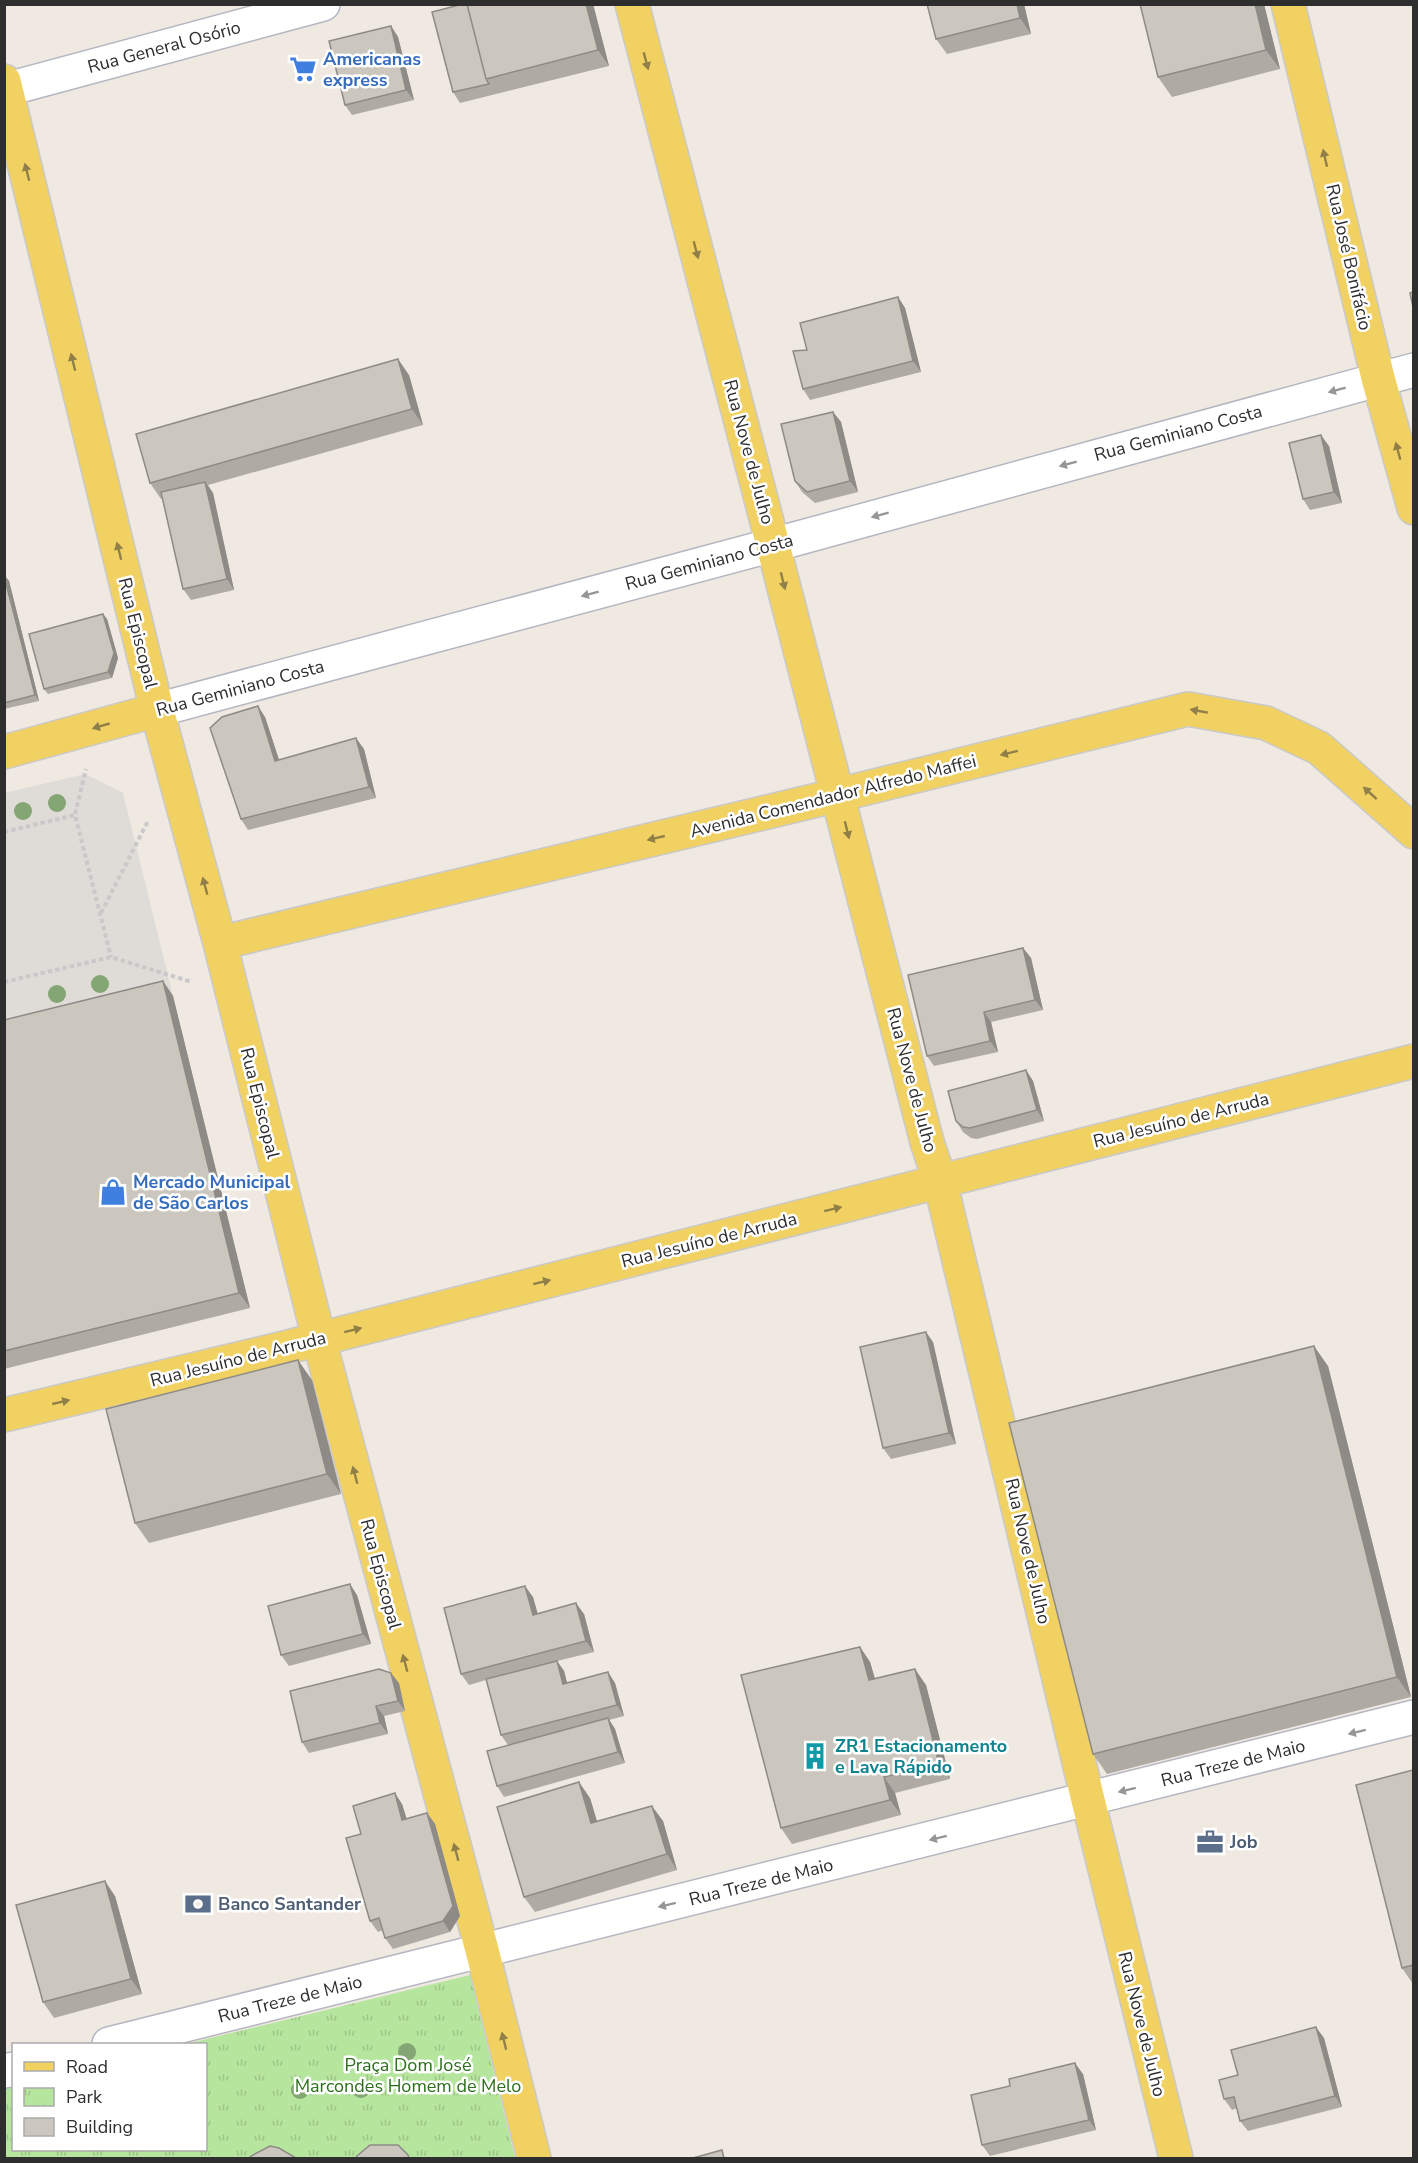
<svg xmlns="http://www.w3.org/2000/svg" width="1418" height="2163" viewBox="0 0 1418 2163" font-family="'Nunito Sans',sans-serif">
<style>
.park{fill:url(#park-tufts)}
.plaza{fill:#dfdcd8}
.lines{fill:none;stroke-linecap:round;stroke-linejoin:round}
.minor-casing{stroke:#b4b7c1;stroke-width:36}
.major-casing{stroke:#c9c9c9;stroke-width:36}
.path{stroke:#c9c9c9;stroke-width:4;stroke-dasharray:4.5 3;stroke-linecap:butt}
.minor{stroke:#fff;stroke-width:33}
.major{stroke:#f2d163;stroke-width:33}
.tree{fill:#84a574}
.wall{fill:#afaba4}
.shaded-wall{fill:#8e8b86}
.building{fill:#cbc7bf;stroke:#8e8b86;stroke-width:1.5}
.oneway{fill:#908048}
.oneway2{fill:#969696}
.labels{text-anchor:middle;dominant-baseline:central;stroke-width:5;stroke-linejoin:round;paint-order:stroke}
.street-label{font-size:18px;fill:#2e2e2e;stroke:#fff}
.shop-label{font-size:18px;font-weight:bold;fill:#366cbe;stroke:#fff;text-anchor:start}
.culture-label{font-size:18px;font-weight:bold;fill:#0d838f;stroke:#fff;text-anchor:start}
.service-label{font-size:18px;font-weight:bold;fill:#4e5e75;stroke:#fff;text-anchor:start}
.park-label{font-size:18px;fill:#2c6e1b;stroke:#fff}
</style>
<defs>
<pattern id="park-tufts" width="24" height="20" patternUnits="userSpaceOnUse" patternTransform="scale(1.5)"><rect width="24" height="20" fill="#b6e59e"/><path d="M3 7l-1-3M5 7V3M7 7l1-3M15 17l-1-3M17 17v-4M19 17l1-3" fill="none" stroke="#9dc588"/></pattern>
</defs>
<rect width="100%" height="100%" fill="#efe9e1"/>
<path class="park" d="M 470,1975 L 515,2158 L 5,2158 L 4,2089 L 13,2087 L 14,2150 L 206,2150 L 206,2044 L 186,2044 Z"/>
<path class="plaza" d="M 85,774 L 123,793 L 173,996 L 5,1038 L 4,793 Z"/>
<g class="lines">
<defs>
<path id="minor" d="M 4,90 L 323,4
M 157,710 L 773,545 L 1414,370
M 109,2044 L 1414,1717
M 4,2071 L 14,2069"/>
<path id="major" d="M 632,4 L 773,545 L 927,1142 L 940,1181 L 1088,1800 L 1176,2158
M 1288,4 L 1378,378 L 1414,508
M 4,81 L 157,710 L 220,943 L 319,1339 L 482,1950 L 534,2158
M 4,752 L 157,710
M 220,943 L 838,795 L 1188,709 L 1266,723 L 1319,748 L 1414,832
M 4,1415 L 284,1348 L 1414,1061"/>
</defs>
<use href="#minor" class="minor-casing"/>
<use href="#major" class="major-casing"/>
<path class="path" d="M 75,814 L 86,769
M 4,832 L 75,815 L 111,957
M 101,913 L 148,821
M 4,982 L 111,957 L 192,982"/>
<use href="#minor" class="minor"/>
<use href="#major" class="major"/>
</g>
<g class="tree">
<circle cx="57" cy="803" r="9"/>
<circle cx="23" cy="811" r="9"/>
<circle cx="100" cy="984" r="9"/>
<circle cx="57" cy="994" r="9"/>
<circle cx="407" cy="2052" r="9"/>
<circle cx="361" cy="2089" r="9"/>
<circle cx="300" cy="2090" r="9"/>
</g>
<path class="wall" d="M 593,4 L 609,66 L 460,103 L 453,92 Z
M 1024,4 L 1031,34 L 947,54 L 936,39 Z
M 1140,4 L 1264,4 L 1280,69 L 1172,97 L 1158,77 Z
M 391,26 L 398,37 L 414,100 L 352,115 L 345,105 Z
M 898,297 L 905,308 L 921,372 L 810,400 L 803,389 L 807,350 Z
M 409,375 L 423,425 L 208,485 L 213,493 L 234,590 L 191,600 L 183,589 L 162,498 L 161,499 L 150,483 Z
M 833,412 L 841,422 L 858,492 L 815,503 L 802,492 L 795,481 Z
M 1329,446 L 1342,503 L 1310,510 L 1303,499 Z
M 4,576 L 9,581 L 39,701 L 4,709 Z
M 103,614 L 107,619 L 118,658 L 112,678 L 48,694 L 44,689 Z
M 265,717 L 279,760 L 364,749 L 376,798 L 248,830 L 241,819 Z
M 1023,948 L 1031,958 L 1043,1010 L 991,1022 L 998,1052 L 934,1066 L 927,1056 Z
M 163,981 L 173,996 L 250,1308 L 4,1369 L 4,1020 Z
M 1026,1070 L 1033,1081 L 1044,1121 L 977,1139 L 971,1138 L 963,1132 L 956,1121 Z
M 933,1342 L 956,1444 L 891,1459 L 883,1448 Z
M 1328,1366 L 1411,1697 L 1107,1774 L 1093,1754 Z
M 312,1380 L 341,1494 L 149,1543 L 135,1523 Z
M 357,1595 L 371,1644 L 289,1666 L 281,1655 Z
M 533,1597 L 537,1614 L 584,1614 L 594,1652 L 557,1661 L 564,1671 L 567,1683 L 615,1683 L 624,1716 L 609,1720 L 615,1729 L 625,1763 L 504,1797 L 497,1786 L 508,1745 L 501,1735 L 486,1680 L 469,1685 L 461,1674 Z
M 860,1647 L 870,1662 L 875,1679 L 926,1685 L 950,1779 L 895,1793 L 901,1815 L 792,1844 L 781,1828 Z
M 399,1683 L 405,1711 L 384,1716 L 388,1734 L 309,1753 L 302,1742 Z
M 1413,1770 L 1413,1984 L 1402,1968 Z
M 590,1798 L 597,1821 L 663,1821 L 677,1870 L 535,1912 L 524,1897 Z
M 402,1804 L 407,1819 L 427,1813 L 435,1824 L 460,1916 L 450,1932 L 393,1949 L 385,1938 L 383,1930 L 378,1932 L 370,1921 L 361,1834 Z
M 115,1896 L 142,1994 L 54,2018 L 43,2002 Z
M 1324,2038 L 1342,2107 L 1248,2131 L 1240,2121 L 1237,2108 L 1232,2110 L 1224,2099 L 1238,2075 Z
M 1083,2074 L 1096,2130 L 990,2156 L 982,2145 Z"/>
<path class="shaded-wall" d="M 586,4 L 593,4 L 609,66 L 598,50 Z
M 1017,4 L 1024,4 L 1031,34 L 1020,18 Z
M 1255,4 L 1264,4 L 1280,69 L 1266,50 Z
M 391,26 L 398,37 L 414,100 L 406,90 Z
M 898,297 L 905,308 L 921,372 L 913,361 Z
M 398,359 L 409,375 L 423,425 L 412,409 Z
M 833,412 L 841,422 L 858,492 L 850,481 Z
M 1321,435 L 1329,446 L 1342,503 L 1334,492 Z
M 205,482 L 213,493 L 234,590 L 227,579 Z
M 5,576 L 9,581 L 39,701 L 35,695 Z
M 103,614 L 107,619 L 118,658 L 112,678 L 108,672 Z
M 258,706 L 265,717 L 283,772 L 275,761 Z
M 356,738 L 364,749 L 376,798 L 369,787 Z
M 1023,948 L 1031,958 L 1043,1010 L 1035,1000 Z
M 163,981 L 173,996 L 250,1308 L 239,1293 Z
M 984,1012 L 991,1022 L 998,1052 L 990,1041 Z
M 1026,1070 L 1033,1081 L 1044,1121 L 1037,1110 Z
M 926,1332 L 933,1342 L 956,1444 L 949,1433 Z
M 1314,1346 L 1328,1366 L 1411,1697 L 1397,1677 Z
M 298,1360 L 312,1380 L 341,1494 L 327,1474 Z
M 350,1584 L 357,1595 L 371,1644 L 363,1634 Z
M 525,1586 L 533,1597 L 541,1625 L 533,1615 Z
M 576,1603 L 584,1614 L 594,1652 L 586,1641 Z
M 860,1647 L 870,1662 L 880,1696 L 869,1680 Z
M 557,1661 L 564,1671 L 570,1694 L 563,1684 Z
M 915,1669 L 926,1685 L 950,1779 L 939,1764 Z
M 608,1672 L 615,1683 L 624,1716 L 617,1705 Z
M 391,1673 L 399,1683 L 405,1711 L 398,1701 Z
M 376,1706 L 384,1716 L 388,1734 L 380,1723 Z
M 608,1718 L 615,1729 L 625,1763 L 618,1752 Z
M 884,1777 L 895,1793 L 901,1815 L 890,1800 Z
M 579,1782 L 590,1798 L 602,1839 L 591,1823 Z
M 395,1793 L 402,1804 L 410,1831 L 402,1820 Z
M 652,1806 L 663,1821 L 677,1870 L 667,1854 Z
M 427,1813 L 435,1824 L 460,1916 L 450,1932 L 443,1921 Z
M 105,1881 L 115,1896 L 142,1994 L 131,1979 Z
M 1316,2027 L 1324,2038 L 1342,2107 L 1335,2096 Z
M 1075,2063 L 1083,2074 L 1096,2130 L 1089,2120 Z"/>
<path class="building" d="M 463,4 L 467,4 L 486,79 L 489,84 L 453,92 L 432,12 Z
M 467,4 L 586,4 L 598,50 L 486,79 Z
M 927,4 L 1017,4 L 1020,18 L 936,39 Z
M 1140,4 L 1255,4 L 1266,50 L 1158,77 Z
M 391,26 L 406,90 L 345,105 L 329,41 Z
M 1413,292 L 1413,307 L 1410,293 Z
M 898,297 L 913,361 L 803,389 L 793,351 L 807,350 L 800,323 Z
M 398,359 L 412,409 L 150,483 L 136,434 Z
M 833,412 L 850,481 L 807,492 L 795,481 L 781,424 Z
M 1321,435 L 1334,492 L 1303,499 L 1289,443 Z
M 205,482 L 227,579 L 183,589 L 161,492 Z
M 4,576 L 35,695 L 4,703 Z
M 103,614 L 114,653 L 108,672 L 44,689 L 29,634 Z
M 258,706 L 275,761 L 356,738 L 369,787 L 241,819 L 210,728 L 222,717 Z
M 1023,948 L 1035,1000 L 984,1012 L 990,1041 L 927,1056 L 908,975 Z
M 163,981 L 239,1293 L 4,1351 L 4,1020 Z
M 1026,1070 L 1037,1110 L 970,1128 L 963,1127 L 956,1121 L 948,1091 Z
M 926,1332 L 949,1433 L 883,1448 L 860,1347 Z
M 1314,1346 L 1397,1677 L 1093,1754 L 1009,1423 Z
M 298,1360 L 327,1474 L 135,1523 L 106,1409 Z
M 350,1584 L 363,1634 L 281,1655 L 268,1606 Z
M 525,1586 L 533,1615 L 576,1603 L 586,1641 L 461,1674 L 444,1608 Z
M 860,1647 L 869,1680 L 915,1669 L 939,1764 L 884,1777 L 890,1800 L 781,1828 L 741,1675 Z
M 557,1661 L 563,1684 L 608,1672 L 617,1705 L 501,1735 L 486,1679 Z
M 379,1669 L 391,1673 L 398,1701 L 376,1706 L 380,1723 L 302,1742 L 290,1691 Z
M 608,1718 L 618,1752 L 497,1786 L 487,1751 Z
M 1413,1770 L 1413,1965 L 1402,1968 L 1356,1785 Z
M 579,1782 L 591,1823 L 652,1806 L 667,1854 L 524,1897 L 497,1807 Z
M 395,1793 L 402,1820 L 427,1813 L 453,1906 L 443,1921 L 385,1938 L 379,1918 L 370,1921 L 346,1838 L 361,1834 L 353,1806 Z
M 105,1881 L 131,1979 L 43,2002 L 16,1905 Z
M 1316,2027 L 1335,2096 L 1240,2121 L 1234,2097 L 1224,2099 L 1219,2080 L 1238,2075 L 1231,2050 Z
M 1075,2063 L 1089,2120 L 982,2145 L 971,2095 L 1010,2086 L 1009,2079 Z
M 370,2145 L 398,2145 L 408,2155 L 409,2158 L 356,2158 L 357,2156 Z
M 270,2146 L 279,2148 L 296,2158 L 249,2158 L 251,2156 Z
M 722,2150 L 724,2158 L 693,2158 Z"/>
<defs><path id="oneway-solid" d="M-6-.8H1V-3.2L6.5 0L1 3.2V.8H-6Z" transform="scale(1.5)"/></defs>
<g class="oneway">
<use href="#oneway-solid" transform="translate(646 61) rotate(75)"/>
<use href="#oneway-solid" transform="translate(1325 158) rotate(-103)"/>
<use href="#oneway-solid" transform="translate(27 172) rotate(-104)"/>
<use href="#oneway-solid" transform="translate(696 250) rotate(75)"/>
<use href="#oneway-solid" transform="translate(73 362) rotate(-104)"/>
<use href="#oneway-solid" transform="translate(1398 451) rotate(-105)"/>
<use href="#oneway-solid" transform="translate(119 551) rotate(-104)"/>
<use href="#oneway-solid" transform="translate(783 581) rotate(76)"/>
<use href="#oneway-solid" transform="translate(1199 711) rotate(-170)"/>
<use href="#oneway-solid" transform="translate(101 726) rotate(164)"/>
<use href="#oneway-solid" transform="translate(1009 753) rotate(166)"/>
<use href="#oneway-solid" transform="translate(1370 793) rotate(-138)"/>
<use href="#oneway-solid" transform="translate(847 830) rotate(76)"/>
<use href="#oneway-solid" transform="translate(656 838) rotate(167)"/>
<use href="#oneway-solid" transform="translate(205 886) rotate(-105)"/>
<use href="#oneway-solid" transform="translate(833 1209) rotate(-14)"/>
<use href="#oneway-solid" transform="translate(542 1282) rotate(-14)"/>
<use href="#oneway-solid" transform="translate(353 1330) rotate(-14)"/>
<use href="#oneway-solid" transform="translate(61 1402) rotate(-13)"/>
<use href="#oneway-solid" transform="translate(355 1475) rotate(-105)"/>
<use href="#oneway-solid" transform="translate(405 1663) rotate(-105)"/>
<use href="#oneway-solid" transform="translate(456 1852) rotate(-105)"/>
<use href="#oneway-solid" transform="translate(504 2041) rotate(-104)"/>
</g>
<g class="oneway2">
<use href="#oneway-solid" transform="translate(1337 390) rotate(165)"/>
<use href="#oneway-solid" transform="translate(1068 464) rotate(165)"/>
<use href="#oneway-solid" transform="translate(880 515) rotate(165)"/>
<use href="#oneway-solid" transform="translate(590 594) rotate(165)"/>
<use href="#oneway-solid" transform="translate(1357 1732) rotate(166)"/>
<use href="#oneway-solid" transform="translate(1127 1790) rotate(166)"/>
<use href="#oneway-solid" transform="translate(938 1838) rotate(166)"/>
<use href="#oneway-solid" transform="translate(667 1905) rotate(166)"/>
</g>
<defs>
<symbol id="supermarket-bare" viewBox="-9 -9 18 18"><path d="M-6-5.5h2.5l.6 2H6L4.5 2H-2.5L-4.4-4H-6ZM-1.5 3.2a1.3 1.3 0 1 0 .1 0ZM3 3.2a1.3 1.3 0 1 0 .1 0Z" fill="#3f7fe0" stroke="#fff" stroke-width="2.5" paint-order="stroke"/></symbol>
<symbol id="shop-bare" viewBox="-9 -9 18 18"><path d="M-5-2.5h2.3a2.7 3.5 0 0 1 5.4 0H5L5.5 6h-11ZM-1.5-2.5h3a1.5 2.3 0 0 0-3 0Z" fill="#3f7fe0" stroke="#fff" stroke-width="2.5" paint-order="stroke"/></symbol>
<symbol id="building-bare" viewBox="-9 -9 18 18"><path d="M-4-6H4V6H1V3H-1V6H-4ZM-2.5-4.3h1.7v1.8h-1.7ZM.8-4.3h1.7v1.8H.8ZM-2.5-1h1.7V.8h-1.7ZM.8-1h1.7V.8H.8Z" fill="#0f9aa8" stroke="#fff" stroke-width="2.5" paint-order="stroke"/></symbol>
<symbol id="office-bare" viewBox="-9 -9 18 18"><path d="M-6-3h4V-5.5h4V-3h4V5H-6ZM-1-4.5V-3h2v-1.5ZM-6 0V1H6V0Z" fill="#5c6f8a" stroke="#fff" stroke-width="2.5" paint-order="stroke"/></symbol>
<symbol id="bank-bare" viewBox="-9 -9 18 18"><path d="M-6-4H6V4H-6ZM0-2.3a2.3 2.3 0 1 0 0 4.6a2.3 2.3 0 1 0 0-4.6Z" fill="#5c6f8a" stroke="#fff" stroke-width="2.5" paint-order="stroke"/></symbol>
</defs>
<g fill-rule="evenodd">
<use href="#supermarket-bare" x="284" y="50" width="38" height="38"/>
<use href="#shop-bare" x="94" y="1173" width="38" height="38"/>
<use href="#building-bare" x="796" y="1737" width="38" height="38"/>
<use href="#office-bare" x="1191" y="1823" width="38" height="38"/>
<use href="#bank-bare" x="179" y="1885" width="38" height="38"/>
</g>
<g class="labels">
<g class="street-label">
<text transform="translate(164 47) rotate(-15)">Rua General Osório</text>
<text transform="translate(1349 257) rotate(77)">Rua José Bonifácio</text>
<text transform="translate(1178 433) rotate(-15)">Rua Geminiano Costa</text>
<text transform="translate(749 452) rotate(75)">Rua Nove de Julho</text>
<text transform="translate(709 562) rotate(-15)">Rua Geminiano Costa</text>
<text transform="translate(138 633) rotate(76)">Rua Episcopal</text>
<text transform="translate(240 688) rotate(-15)">Rua Geminiano Costa</text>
<text transform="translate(833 796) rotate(-14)">Avenida Comendador Alfredo Maffei</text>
<text transform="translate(912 1080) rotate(75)">Rua Nove de Julho</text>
<text transform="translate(260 1103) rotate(76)">Rua Episcopal</text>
<text transform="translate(1181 1120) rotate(-14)">Rua Jesuíno de Arruda</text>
<text transform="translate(709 1240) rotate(-14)">Rua Jesuíno de Arruda</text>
<text transform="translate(238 1359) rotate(-14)">Rua Jesuíno de Arruda</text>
<text transform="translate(1028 1551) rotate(77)">Rua Nove de Julho</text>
<text transform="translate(381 1574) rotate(75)">Rua Episcopal</text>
<text transform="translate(1233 1763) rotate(-14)">Rua Treze de Maio</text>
<text transform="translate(761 1882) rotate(-14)">Rua Treze de Maio</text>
<text transform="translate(290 1999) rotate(-14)">Rua Treze de Maio</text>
<text transform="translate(1142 2024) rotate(76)">Rua Nove de Julho</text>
</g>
<g class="shop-label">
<text x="323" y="59">Americanas<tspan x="323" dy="21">express</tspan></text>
<text x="133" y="1182">Mercado Municipal<tspan x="133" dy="21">de São Carlos</tspan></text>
</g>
<g class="culture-label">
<text x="835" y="1746">ZR1 Estacionamento<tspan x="835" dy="21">e Lava Rápido</tspan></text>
</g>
<g class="service-label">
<text x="1230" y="1842">Job</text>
<text x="218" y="1904">Banco Santander</text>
</g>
<g class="park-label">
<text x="408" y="2065">Praça Dom José<tspan x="408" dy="21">Marcondes Homem de Melo</tspan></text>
</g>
</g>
<rect width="1418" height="2163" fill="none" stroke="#2e2e2e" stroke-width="12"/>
<rect x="12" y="2043" width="195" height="108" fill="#ffffff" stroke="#ababab" stroke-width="1.5"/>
<rect x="24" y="2062" width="30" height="9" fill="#f2d163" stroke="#ababab" stroke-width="1.5"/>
<text x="66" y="2073" font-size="18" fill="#2e2e2e">Road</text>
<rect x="24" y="2088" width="30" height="18" fill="url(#park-tufts)" stroke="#ababab" stroke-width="1.5"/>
<text x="66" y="2103" font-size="18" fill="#2e2e2e">Park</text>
<rect x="24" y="2118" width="30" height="18" fill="#cbc7bf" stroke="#ababab" stroke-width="1.5"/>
<text x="66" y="2133" font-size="18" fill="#2e2e2e">Building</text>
</svg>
